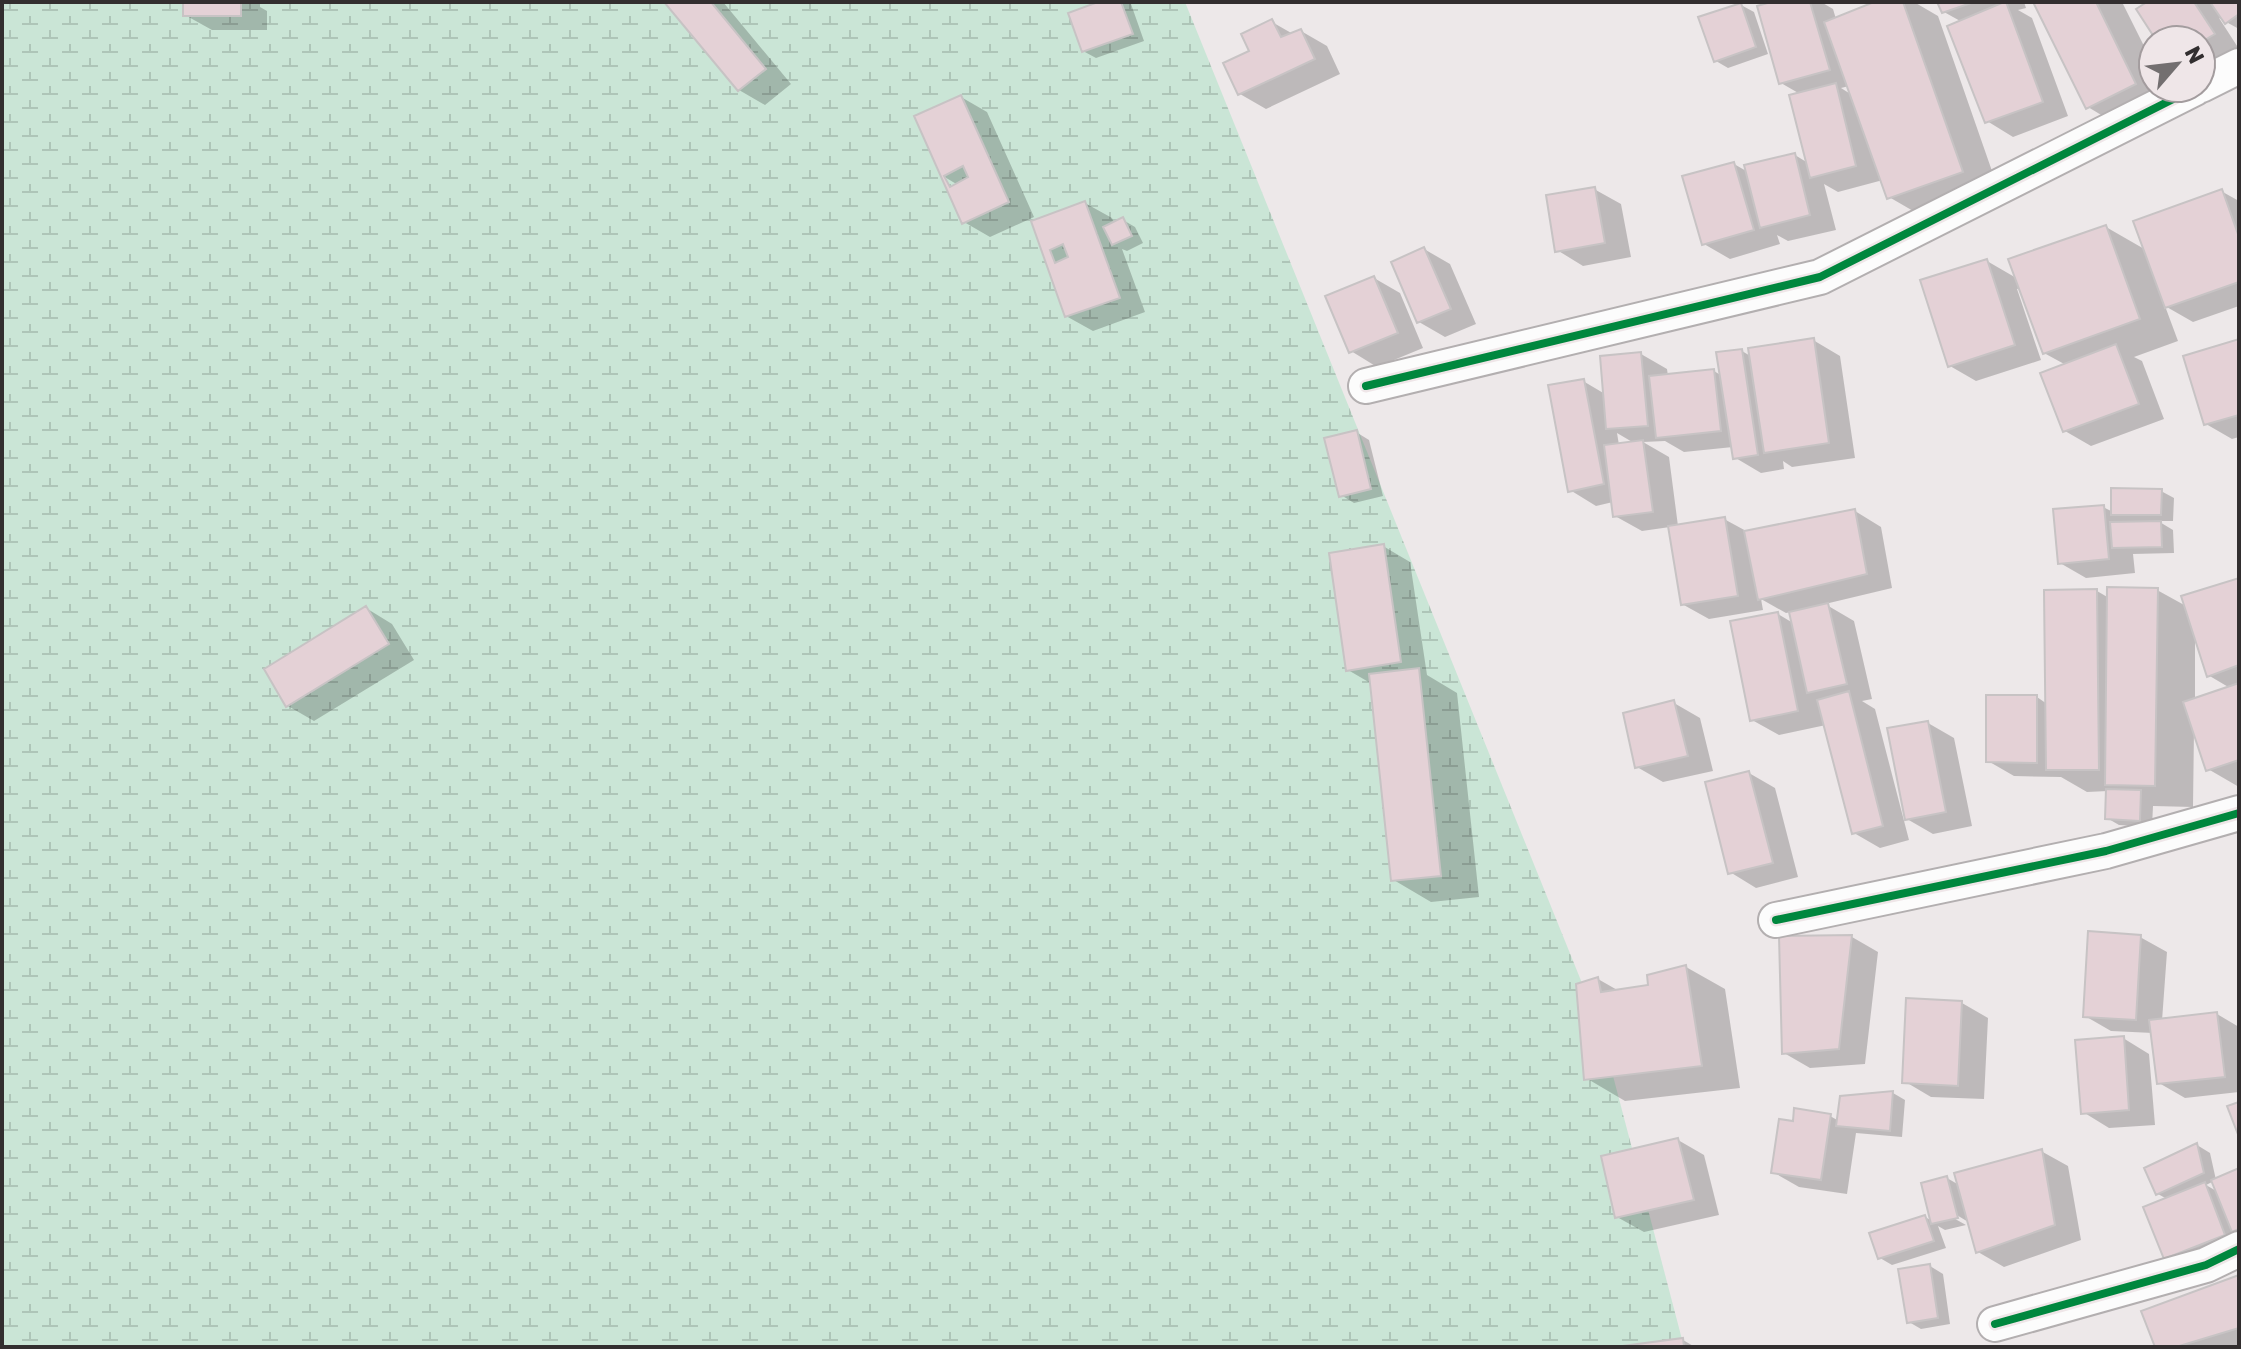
<svg xmlns="http://www.w3.org/2000/svg" width="2241" height="1349" viewBox="0 0 2241 1349" font-family="Rubik,sans-serif">
<style>
.wetland{fill:url(#wetland-marsh)}
.shadow{fill:#0003;fill-rule:evenodd}
.building{fill:#e4d1d6;stroke:#c7c3c4;stroke-width:2;fill-rule:evenodd}
.lines{fill:none;stroke-linecap:round;stroke-linejoin:round}
.minor-casing{stroke:#b3afb0;stroke-width:38}
.minor{stroke:#fcfcfc;stroke-width:34}
.cycleway-casing{stroke:#efe6e8;stroke-width:13}
.cycleway{stroke:#00873e;stroke-width:8}
</style>
<defs>
<pattern id="wetland-marsh" width="20" height="14" patternUnits="userSpaceOnUse" patternTransform="scale(2)"><rect width="20" height="14" fill="#cae5d6"/><path d="M1 5h8M5 5V1M11 12h8M15 12V8" fill="none" stroke="#aec5b8"/></pattern>
</defs>
<rect width="100%" height="100%" fill="#ede8e9"/>
<path class="wetland" d="M 2,2 L 1185,2 L 1601,1030 L 1684,1347 L 2,1347 Z"/>
<path class="shadow" d="M 185,2 L 260,2 L 260,7 L 267,11 L 267,30 L 212,30 L 185,15 Z
M 667,2 L 723,2 L 791,84 L 765,105 L 739,90 Z
M 1104,2 L 1131,4 L 1144,41 L 1096,58 L 1083,51 Z
M 1778,2 L 1821,2 L 1833,9 L 1836,19 L 1879,2 L 1914,2 L 1938,16 L 2000,194 L 1927,219 L 1889,197 L 1883,180 L 1838,192 L 1824,184 L 1836,230 L 1788,241 L 1777,235 L 1780,244 L 1730,259 L 1704,244 L 1734,164 L 1748,172 L 1795,155 L 1808,163 L 1800,94 L 1781,83 ZM 1849,86 L 1852,95 L 1841,88 Z
M 1939,2 L 2024,2 L 2026,8 L 2018,10 L 2032,18 L 2068,116 L 2013,137 L 1987,121 L 1962,22 L 1944,12 Z
M 2035,2 L 2122,2 L 2153,64 L 2153,88 L 2165,88 L 2126,130 L 2088,107 Z
M 2150,2 L 2239,2 L 2239,29 L 2219,18 L 2239,49 L 2201,74 L 2201,40 L 2158,40 Z
M 1741,5 L 1754,12 L 1768,54 L 1728,68 L 1716,61 Z
M 1272,22 L 1293,34 L 1301,31 L 1327,46 L 1340,74 L 1266,109 L 1240,94 L 1252,52 Z
M 961,97 L 987,112 L 1034,217 L 990,237 L 964,222 L 958,185 L 943,176 Z
M 1594,189 L 1621,204 L 1631,257 L 1583,266 L 1557,250 Z
M 2221,191 L 2239,201 L 2239,306 L 2193,322 L 2165,306 L 2178,341 L 2134,357 L 2142,361 L 2164,419 L 2091,446 L 2065,431 L 2066,365 L 2044,353 L 2021,288 L 2017,289 L 2041,360 L 1976,381 L 1950,366 L 1987,261 L 2018,279 L 2106,227 L 2146,250 Z
M 1085,203 L 1112,218 L 1114,224 L 1123,220 L 1135,227 L 1143,243 L 1127,251 L 1122,249 L 1145,312 L 1093,331 L 1066,316 L 1033,222 Z
M 1424,249 L 1450,264 L 1476,324 L 1445,337 L 1419,322 Z
M 1374,278 L 1400,293 L 1423,348 L 1377,367 L 1351,351 Z
M 1813,340 L 1840,356 L 1855,458 L 1792,467 L 1783,461 L 1784,469 L 1761,473 L 1734,457 L 1733,447 L 1684,452 L 1665,441 L 1643,442 L 1669,457 L 1678,526 L 1724,519 L 1748,532 L 1855,511 L 1881,527 L 1892,588 L 1825,604 L 1854,621 L 1872,699 L 1862,701 L 1875,709 L 1909,840 L 1880,848 L 1854,833 L 1826,725 L 1779,735 L 1752,720 L 1778,614 L 1793,623 L 1791,612 L 1786,613 L 1761,599 L 1763,610 L 1709,619 L 1682,604 L 1670,527 L 1642,531 L 1615,516 L 1613,502 L 1596,506 L 1570,490 L 1583,381 L 1605,394 L 1641,354 L 1667,369 L 1668,376 L 1714,371 L 1722,376 L 1742,351 L 1752,357 ZM 1617,433 L 1634,443 L 1619,445 Z
M 2239,341 L 2239,437 L 2232,439 L 2206,424 Z
M 1356,432 L 1369,440 L 1383,496 L 1354,503 L 1341,495 Z
M 2161,491 L 2174,498 L 2173,521 L 2158,521 L 2173,530 L 2174,553 L 2133,554 L 2135,573 L 2086,578 L 2060,563 L 2103,507 L 2113,512 Z
M 1383,546 L 1410,562 L 1427,675 L 1457,693 L 1479,897 L 1431,902 L 1392,879 L 1372,684 L 1348,670 Z
M 2239,580 L 2239,787 L 2208,769 L 2194,730 L 2193,807 L 2153,806 L 2152,827 L 2119,825 L 2107,818 L 2108,791 L 2087,792 L 2061,777 L 2014,776 L 1988,761 L 2037,697 L 2047,704 L 2097,591 L 2109,598 L 2157,590 L 2186,606 ZM 2195,637 L 2208,675 L 2230,688 L 2195,700 Z
M 366,608 L 392,624 L 414,660 L 314,721 L 288,706 Z
M 1674,703 L 1700,718 L 1713,771 L 1663,782 L 1637,767 Z
M 1928,723 L 1954,738 L 1972,826 L 1933,834 L 1907,819 Z
M 1749,773 L 1775,788 L 1798,877 L 1756,888 L 1730,872 Z
M 1852,937 L 1878,952 L 1865,1064 L 1810,1068 L 1784,1053 Z
M 2140,937 L 2167,952 L 2162,1021 L 2217,1014 L 2239,1027 L 2239,1092 L 2185,1098 L 2159,1083 L 2153,1033 L 2111,1031 L 2085,1016 Z
M 1686,967 L 1725,989 L 1740,1088 L 1625,1101 L 1586,1078 L 1598,979 L 1619,991 L 1651,987 Z
M 1962,1003 L 1988,1018 L 1984,1099 L 1931,1097 L 1904,1081 Z
M 2123,1038 L 2149,1054 L 2155,1125 L 2109,1128 L 2083,1112 Z
M 1893,1093 L 1905,1100 L 1902,1137 L 1856,1133 L 1847,1194 L 1799,1187 L 1773,1172 L 1794,1123 L 1830,1116 L 1839,1121 L 1842,1098 Z
M 1678,1140 L 1704,1155 L 1719,1215 L 1644,1232 L 1617,1217 Z
M 2197,1145 L 2210,1153 L 2216,1180 L 2239,1171 L 2239,1254 L 2192,1273 L 2166,1258 L 2167,1199 L 2158,1194 ZM 2214,1181 L 2218,1192 L 2206,1185 Z
M 2041,1151 L 2068,1166 L 2081,1240 L 2004,1267 L 1978,1252 L 1970,1223 L 1950,1211 L 1948,1215 L 1966,1225 L 1945,1230 L 1938,1226 L 1946,1248 L 1892,1265 L 1880,1258 L 1925,1217 L 1932,1221 L 1947,1178 L 1959,1185 Z
M 1930,1266 L 1943,1274 L 1950,1324 L 1921,1329 L 1909,1322 Z
M 2239,1277 L 2239,1347 L 2157,1347 Z
M 1683,1340 L 1695,1347 L 1630,1347 Z"/>
<path class="building" d="M 183,2 L 241,2 L 241,16 L 183,16 Z
M 664,2 L 711,2 L 766,69 L 738,91 Z
M 1098,2 L 1121,2 L 1133,34 L 1082,52 L 1068,13 Z
M 1771,2 L 1810,2 L 1830,70 L 1779,84 L 1757,6 Z
M 1874,2 L 1903,2 L 1963,172 L 1887,199 L 1824,22 Z
M 1937,2 L 1974,2 L 1942,13 Z
M 2004,2 L 2006,2 L 2043,102 L 1985,123 L 1947,26 Z
M 2033,2 L 2096,2 L 2136,84 L 2086,109 Z
M 2147,2 L 2194,2 L 2215,34 L 2201,42 L 2201,40 L 2156,40 L 2136,9 Z
M 2210,2 L 2239,2 L 2239,14 L 2225,24 Z
M 1741,3 L 1756,47 L 1714,62 L 1698,17 Z
M 1272,19 L 1281,37 L 1301,29 L 1315,59 L 1238,95 L 1223,63 L 1249,51 L 1241,34 Z
M 1836,83 L 1856,166 L 1810,178 L 1789,95 Z
M 961,95 L 1009,202 L 962,224 L 914,116 ZM 963,166 L 968,177 L 950,187 L 944,176 Z
M 1795,153 L 1810,215 L 1760,228 L 1744,165 Z
M 1734,162 L 1754,230 L 1702,245 L 1682,176 Z
M 1595,187 L 1605,243 L 1555,252 L 1546,195 Z
M 2222,189 L 2239,237 L 2239,282 L 2165,308 L 2133,221 Z
M 1085,201 L 1120,298 L 1065,317 L 1031,221 ZM 1063,244 L 1068,257 L 1055,263 L 1050,250 Z
M 1123,217 L 1132,236 L 1112,245 L 1103,227 Z
M 2106,225 L 2140,319 L 2043,354 L 2008,259 Z
M 1424,247 L 1451,309 L 1417,323 L 1391,262 Z
M 1987,259 L 2015,345 L 1948,367 L 1920,280 Z
M 1374,276 L 1398,333 L 1349,353 L 1325,296 Z
M 1814,338 L 1829,443 L 1764,453 L 1748,348 Z
M 2239,339 L 2239,415 L 2204,425 L 2183,356 Z
M 2116,344 L 2139,404 L 2063,432 L 2040,373 Z
M 1742,349 L 1758,455 L 1733,459 L 1716,352 Z
M 1641,352 L 1648,426 L 1606,429 L 1600,356 Z
M 1714,369 L 1721,431 L 1656,438 L 1649,376 Z
M 1584,379 L 1604,484 L 1568,492 L 1548,385 Z
M 1357,430 L 1371,489 L 1339,497 L 1324,438 Z
M 1643,440 L 1653,512 L 1613,517 L 1604,445 Z
M 2111,488 L 2162,489 L 2161,515 L 2111,515 Z
M 2104,505 L 2109,559 L 2058,564 L 2053,509 Z
M 1855,509 L 1867,574 L 1758,600 L 1744,531 Z
M 1725,517 L 1738,596 L 1681,605 L 1668,526 Z
M 2161,521 L 2162,547 L 2112,548 L 2110,522 Z
M 1384,544 L 1401,662 L 1346,671 L 1329,553 Z
M 2239,578 L 2239,665 L 2207,677 L 2181,596 Z
M 2107,587 L 2158,588 L 2155,786 L 2105,785 Z
M 2097,589 L 2099,770 L 2046,770 L 2044,590 Z
M 1828,603 L 1847,684 L 1807,693 L 1789,612 Z
M 366,606 L 389,644 L 286,707 L 264,669 Z
M 1778,612 L 1798,711 L 1750,721 L 1730,621 Z
M 1419,668 L 1441,876 L 1391,881 L 1369,674 Z
M 2239,683 L 2239,760 L 2206,771 L 2183,702 Z
M 1849,691 L 1883,826 L 1852,834 L 1817,700 Z
M 1986,695 L 2037,695 L 2037,763 L 1986,762 Z
M 1674,700 L 1688,756 L 1635,768 L 1623,713 Z
M 1928,721 L 1946,812 L 1905,820 L 1887,728 Z
M 1749,771 L 1773,863 L 1728,874 L 1705,782 Z
M 2106,789 L 2141,790 L 2140,821 L 2105,819 Z
M 2088,931 L 2141,935 L 2136,1020 L 2083,1017 Z
M 1852,935 L 1839,1049 L 1782,1054 L 1779,936 Z
M 1686,965 L 1702,1066 L 1584,1080 L 1576,984 L 1598,977 L 1601,992 L 1648,985 L 1647,975 Z
M 1906,998 L 1962,1001 L 1958,1086 L 1902,1083 Z
M 2217,1012 L 2225,1077 L 2157,1084 L 2149,1020 Z
M 2124,1036 L 2129,1110 L 2081,1114 L 2075,1040 Z
M 1893,1091 L 1890,1131 L 1836,1126 L 1840,1096 Z
M 2239,1102 L 2239,1137 L 2227,1106 Z
M 1794,1108 L 1831,1114 L 1821,1180 L 1771,1173 L 1779,1119 L 1793,1121 Z
M 1678,1138 L 1694,1200 L 1615,1218 L 1601,1156 Z
M 2197,1143 L 2204,1173 L 2156,1195 L 2144,1168 Z
M 2042,1149 L 2055,1225 L 1976,1253 L 1954,1173 Z
M 2239,1168 L 2239,1229 L 2232,1232 L 2211,1180 Z
M 1947,1176 L 1958,1218 L 1931,1224 L 1921,1183 Z
M 2205,1182 L 2225,1235 L 2164,1259 L 2143,1207 Z
M 1925,1215 L 1934,1241 L 1878,1259 L 1869,1233 Z
M 1930,1264 L 1938,1318 L 1907,1323 L 1898,1269 Z
M 2239,1275 L 2239,1328 L 2176,1347 L 2155,1347 L 2141,1311 Z
M 1683,1338 L 1684,1347 L 1615,1347 Z"/>
<g class="lines">
<defs>
<path id="minor" d="M 2201,85 L 2239,66
M 1366,386 L 1820,277 L 2195,88
M 1776,920 L 2106,851 L 2239,813
M 1995,1324 L 2206,1265 L 2239,1249"/>
</defs>
<use href="#minor" class="minor-casing"/>
<use href="#minor" class="minor"/>
<defs>
<path id="cycleway" d="M 1366,386 L 1820,277 L 2195,88
M 1776,920 L 2106,851 L 2239,813
M 1995,1324 L 2206,1265 L 2239,1249"/>
</defs>
<use href="#cycleway" class="cycleway-casing"/>
<use href="#cycleway" class="cycleway"/>
</g>
<rect width="2241" height="1349" fill="none" stroke="#322e2f" stroke-width="8"/>
<g transform="translate(2177 64) rotate(62)"><circle r="38" fill="#efe6e8" stroke="#a39c9e" stroke-width="2"/>
<path d="M0-6L14 30L0 20L-14 30Z" fill="#736f70"/>
<text y="-12" font-size="22" font-weight="bold" text-anchor="middle" fill="#322e2f">N</text>
</g>
</svg>
